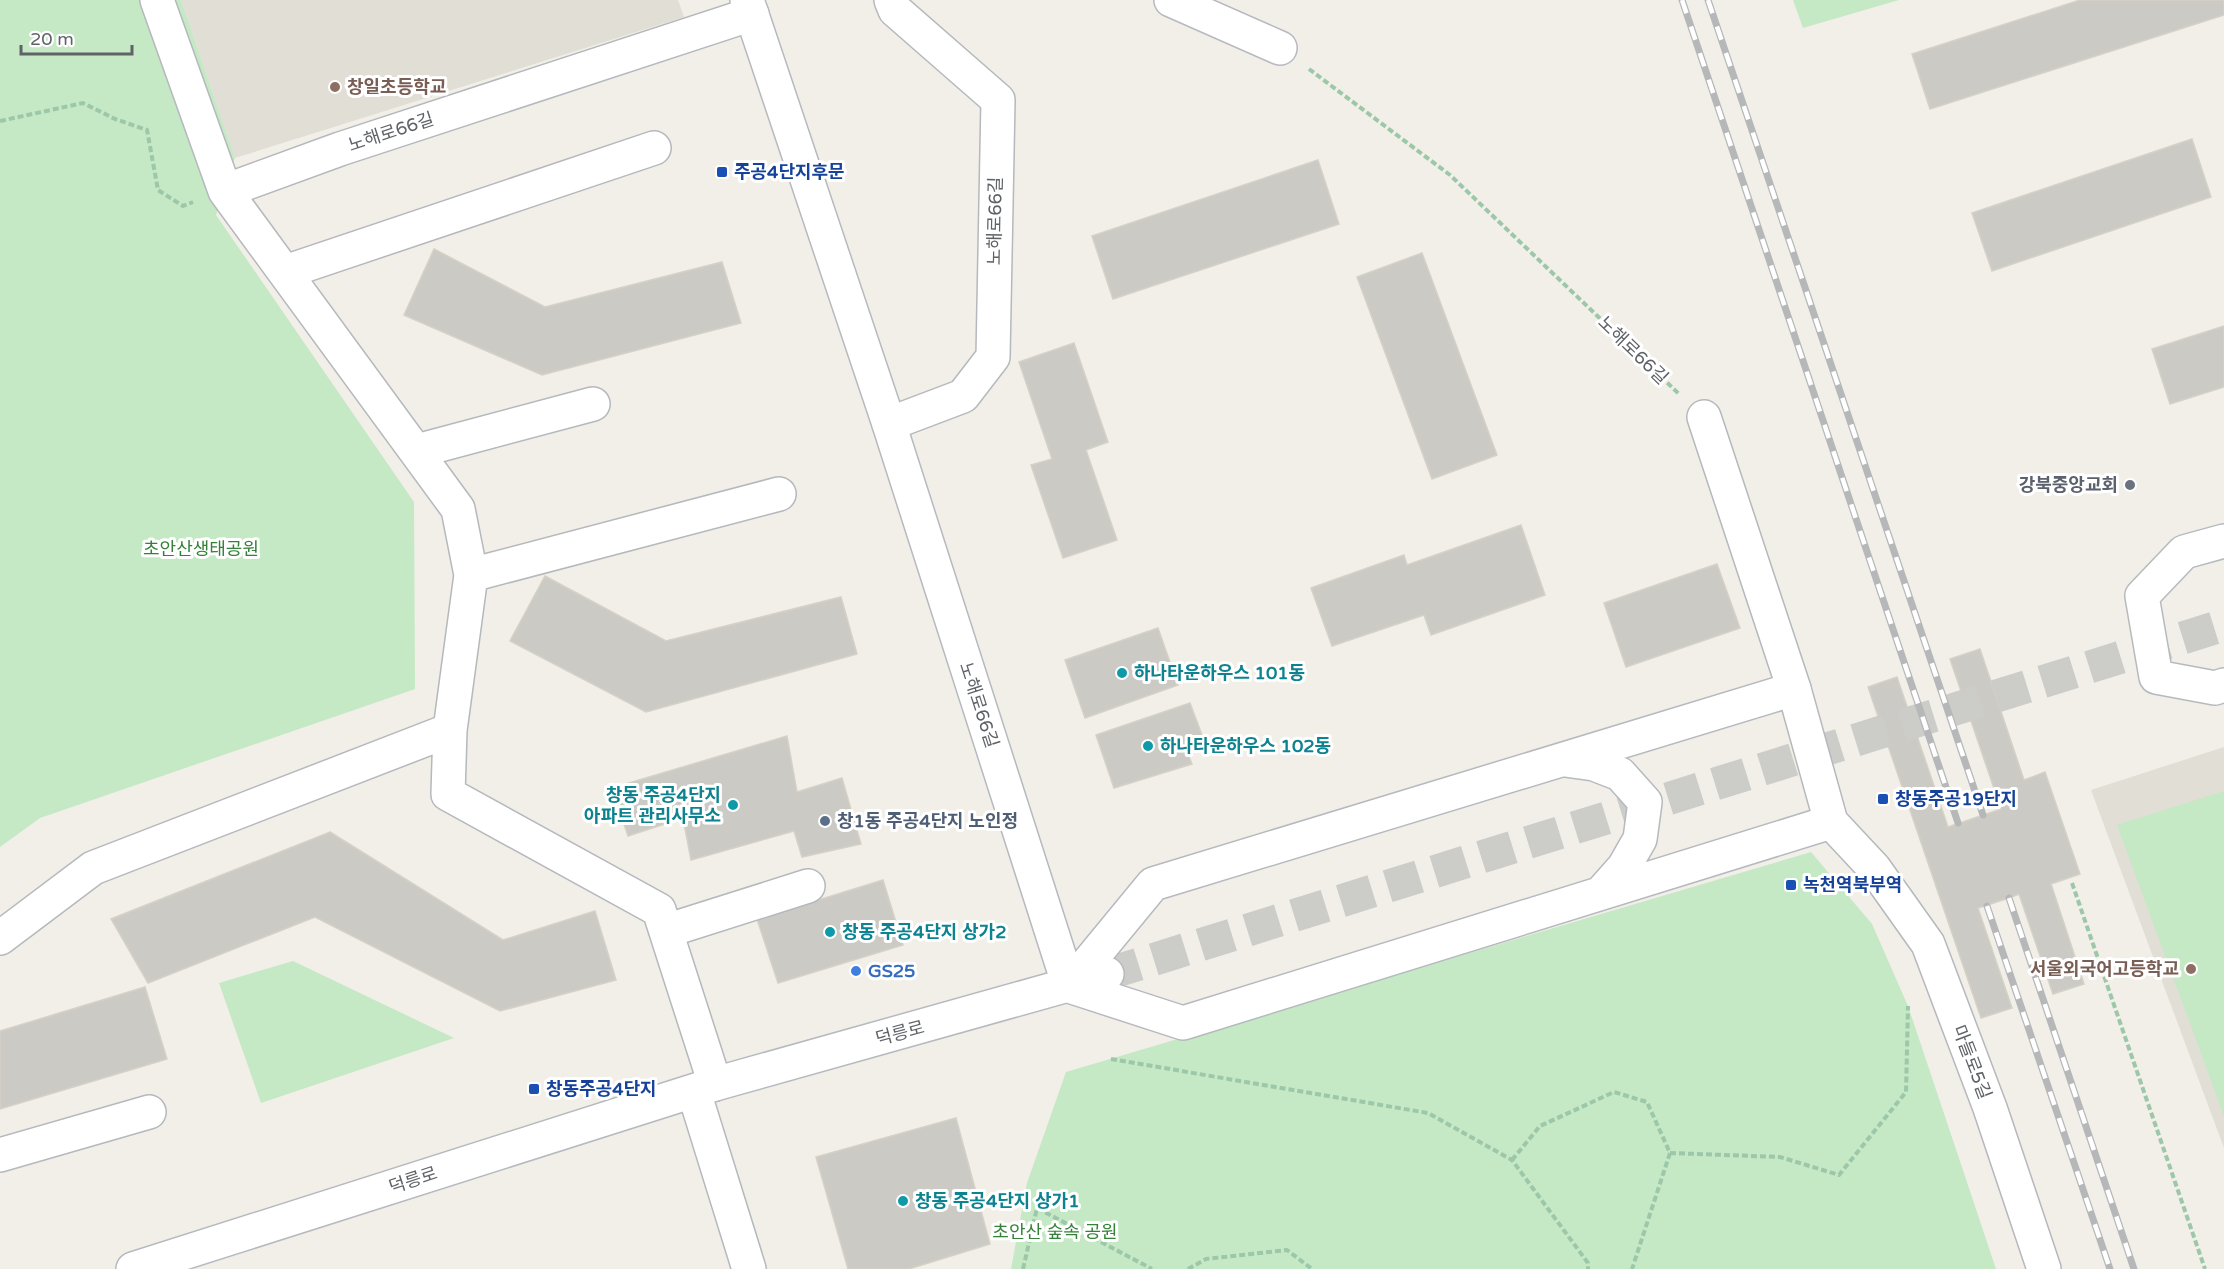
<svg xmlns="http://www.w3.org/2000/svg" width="2224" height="1269" viewBox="0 0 2224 1269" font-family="'Varela Round','Noto Sans KR',sans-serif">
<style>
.education{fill:#e1ded6}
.green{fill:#c5e8c5}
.building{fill:#cccac5;stroke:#d6d1c6;stroke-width:1.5}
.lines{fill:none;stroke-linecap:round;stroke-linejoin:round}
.secondary-tunnel{stroke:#ccccc8;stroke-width:33;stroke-dasharray:33 16;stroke-linecap:butt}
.street-casing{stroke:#b5b8bc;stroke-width:36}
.secondary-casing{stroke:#b6babf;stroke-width:36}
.path{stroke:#9cc7a9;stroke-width:4;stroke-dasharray:6 3;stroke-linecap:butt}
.street{stroke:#fff;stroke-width:33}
.secondary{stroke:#fff;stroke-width:33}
.rail-casing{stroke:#b6b7b8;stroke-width:7}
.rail{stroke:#fff;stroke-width:4.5;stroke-dasharray:14;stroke-linecap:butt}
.education-dot{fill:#8d6e63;stroke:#fff;stroke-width:2}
.transit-dot{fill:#1a4fb4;stroke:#fff;stroke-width:2}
.worship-dot{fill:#6b7280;stroke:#fff;stroke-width:2}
.culture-dot{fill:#0f9aa8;stroke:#fff;stroke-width:2}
.service-dot{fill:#5c6f8a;stroke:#fff;stroke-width:2}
.shop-dot{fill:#3f7fe0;stroke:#fff;stroke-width:2}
.labels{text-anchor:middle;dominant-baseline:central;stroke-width:6;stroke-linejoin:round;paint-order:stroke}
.education-label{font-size:18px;font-weight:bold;fill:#785e54;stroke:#fff;text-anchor:start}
.street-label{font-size:18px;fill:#5f6368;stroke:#fff}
.transit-label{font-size:18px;font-weight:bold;fill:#164399;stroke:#fff;text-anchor:start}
.worship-label{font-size:18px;font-weight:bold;fill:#5b616d;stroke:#fff;text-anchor:end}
.park-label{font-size:18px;fill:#348238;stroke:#fff}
.culture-label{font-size:18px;font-weight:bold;fill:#0d838f;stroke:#fff;text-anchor:start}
.service-label{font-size:18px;font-weight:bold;fill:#4e5e75;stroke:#fff;text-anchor:start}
.shop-label{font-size:18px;font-weight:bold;fill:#366cbe;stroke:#fff;text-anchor:start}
</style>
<rect width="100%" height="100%" fill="#f1efe8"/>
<path class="education" d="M 181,0 L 678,0 L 684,17 L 235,158 Z
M 2224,747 L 2224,1148 L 2091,790 Z"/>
<path class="green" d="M 0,0 L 181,0 L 235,158 L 216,215 L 414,502 L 415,689 L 40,818 L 0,847 Z
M 1793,0 L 1899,0 L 1803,28 Z
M 2224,791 L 2224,1116 L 2117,825 Z
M 1811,852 L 1872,924 L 1908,1006 L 1996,1269 L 1011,1269 L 1027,1183 L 1066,1072 Z
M 293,961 L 454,1038 L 261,1103 L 219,983 Z"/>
<path class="building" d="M 2080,0 L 2224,0 L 2224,15 L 1930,109 L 1912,54 Z
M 2192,139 L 2211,197 L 1992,271 L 1972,213 Z
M 1318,160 L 1339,224 L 1113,299 L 1092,236 Z
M 434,249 L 545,307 L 722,262 L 741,323 L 542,375 L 404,315 Z
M 1422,253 L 1497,455 L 1432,479 L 1357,277 Z
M 2224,326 L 2224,387 L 2170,404 L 2152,349 Z
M 1074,343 L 1108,442 L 1086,450 L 1117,540 L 1063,558 L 1031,465 L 1052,459 L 1019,362 Z
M 1521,525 L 1545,595 L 1431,635 L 1424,615 L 1332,646 L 1311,588 L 1404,555 L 1407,565 Z
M 1717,564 L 1740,628 L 1626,667 L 1604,603 Z
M 545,576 L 666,641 L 841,597 L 857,654 L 646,712 L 510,641 Z
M 1158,628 L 1178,685 L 1085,718 L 1065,660 Z
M 1980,649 L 2024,780 L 2045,772 L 2080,874 L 2051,884 L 2084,984 L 2053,994 L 2019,894 L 2009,898 L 1978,908 L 2012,1008 L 1981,1018 L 1868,687 L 1897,677 L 1948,827 L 2001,809 L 1950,659 Z
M 1190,703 L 1205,743 L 1186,749 L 1192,764 L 1114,788 L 1096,735 Z
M 787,736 L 797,792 L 842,778 L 861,844 L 802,857 L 794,831 L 691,860 L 683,818 L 628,836 L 612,788 Z
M 330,832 L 503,940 L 595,911 L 616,980 L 500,1011 L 315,917 L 148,983 L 111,919 Z
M 883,880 L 903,945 L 778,983 L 757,919 Z
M 145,987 L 167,1059 L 0,1109 L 0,1031 Z
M 956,1118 L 990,1244 L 909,1269 L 848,1269 L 816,1157 Z"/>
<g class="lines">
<path class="secondary-tunnel" d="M 1107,974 L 2224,625"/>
<defs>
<path id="street" d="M 157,0 L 225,191 L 340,149 L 752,14
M 225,191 L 458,509 L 471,575 L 450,730 L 448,794 L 659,910 L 715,1084
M 285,272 L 654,148
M 1704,417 L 1794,689 L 1831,822 L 1874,868 L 1928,944 L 1990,1108 L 2044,1269
M 889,424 L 963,396 L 993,357 L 998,100 L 895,10 L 891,0
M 417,451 L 593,404
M 471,575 L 779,494
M 666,931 L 808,886
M 0,938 L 93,868 L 450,730
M 694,1092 L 749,1269
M 0,1155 L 149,1112"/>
<path id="secondary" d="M 747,0 L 889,424 L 1069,986
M 1171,0 L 1280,48
M 2224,541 L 2184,552 L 2142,596 L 2156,677 L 2215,688 L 2224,685
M 1565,760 L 1594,764 L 1620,774 L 1645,802 L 1640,839 L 1624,867 L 1601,893
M 1069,986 L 1153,884 L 1794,689
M 1069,986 L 1183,1023 L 1831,822
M 133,1269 L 715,1084 L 1107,974"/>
</defs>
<use href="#street" class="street-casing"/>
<use href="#secondary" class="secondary-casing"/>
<path class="path" d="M 1309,69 L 1450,175 L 1679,394
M 0,121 L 83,103 L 115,119 L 147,130 L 158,190 L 183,206 L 193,202
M 2072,883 L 2205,1269
M 1111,1059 L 1428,1113 L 1512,1160 L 1588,1263 L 1588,1269
M 1670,1153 L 1780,1157 L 1839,1175 L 1906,1092 L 1908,1006
M 1512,1160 L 1540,1126 L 1614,1092 L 1647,1102 L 1670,1153 L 1632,1269
M 1023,1269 L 1037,1208 L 1152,1269
M 1188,1269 L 1206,1259 L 1287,1250 L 1312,1269"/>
<use href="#street" class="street"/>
<use href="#secondary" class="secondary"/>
<defs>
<path id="rail" d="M 1682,0 L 1958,823
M 1708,0 L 1983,815
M 2009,898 L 2134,1269
M 1987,906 L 2110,1269"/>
</defs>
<use href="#rail" class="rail-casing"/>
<use href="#rail" class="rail"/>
</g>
<g class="education-dot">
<circle cx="335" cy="87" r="6"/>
<circle cx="2191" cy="969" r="6"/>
</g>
<g class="transit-dot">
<rect x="716" y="166" width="12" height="12" rx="3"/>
<rect x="1877" y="793" width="12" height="12" rx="3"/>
<rect x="1785" y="879" width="12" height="12" rx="3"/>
<rect x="528" y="1083" width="12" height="12" rx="3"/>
</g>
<circle class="worship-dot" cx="2130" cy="485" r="6"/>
<g class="culture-dot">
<circle cx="1122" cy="673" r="6"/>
<circle cx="1148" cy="746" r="6"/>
<circle cx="733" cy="805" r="6"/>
<circle cx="830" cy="932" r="6"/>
<circle cx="903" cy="1201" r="6"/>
</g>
<circle class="service-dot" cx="825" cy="821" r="6"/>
<circle class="shop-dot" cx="856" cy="971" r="6"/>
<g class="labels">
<g class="education-label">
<text x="347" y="87">창일초등학교</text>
<text x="2179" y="969" text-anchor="end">서울외국어고등학교</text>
</g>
<g class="street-label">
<text transform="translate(391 132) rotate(-18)">노해로66길</text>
<text transform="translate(995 221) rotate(-89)">노해로66길</text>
<text transform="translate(1633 350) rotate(44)">노해로66길</text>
<text transform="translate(979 705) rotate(72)">노해로66길</text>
<text transform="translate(900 1033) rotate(-15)">덕릉로</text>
<text transform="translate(1972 1062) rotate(69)">마들로5길</text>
<text transform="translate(413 1180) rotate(-18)">덕릉로</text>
</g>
<g class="transit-label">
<text x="734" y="172">주공4단지후문</text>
<text x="1895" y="799">창동주공19단지</text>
<text x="1803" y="885">녹천역북부역</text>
<text x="546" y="1089">창동주공4단지</text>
</g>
<g class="worship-label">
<text x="2118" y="485">강북중앙교회</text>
</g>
<g class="park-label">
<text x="201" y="549">초안산생태공원</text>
<text x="1055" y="1232">초안산 숲속 공원</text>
</g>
<g class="culture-label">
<text x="1134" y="673">하나타운하우스 101동</text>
<text x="1160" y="746">하나타운하우스 102동</text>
<text x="721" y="795" text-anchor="end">창동 주공4단지<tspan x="721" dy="21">아파트 관리사무소</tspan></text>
<text x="842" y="932">창동 주공4단지 상가2</text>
<text x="915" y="1201">창동 주공4단지 상가1</text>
</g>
<g class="service-label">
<text x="837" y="821">창1동 주공4단지 노인정</text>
</g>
<g class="shop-label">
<text x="868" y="971">GS25</text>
</g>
</g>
<path d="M21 45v9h111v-9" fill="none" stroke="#5f6368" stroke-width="3"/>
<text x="30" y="45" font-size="18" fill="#5f6368" stroke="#ffffff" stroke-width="4.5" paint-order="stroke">20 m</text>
</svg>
